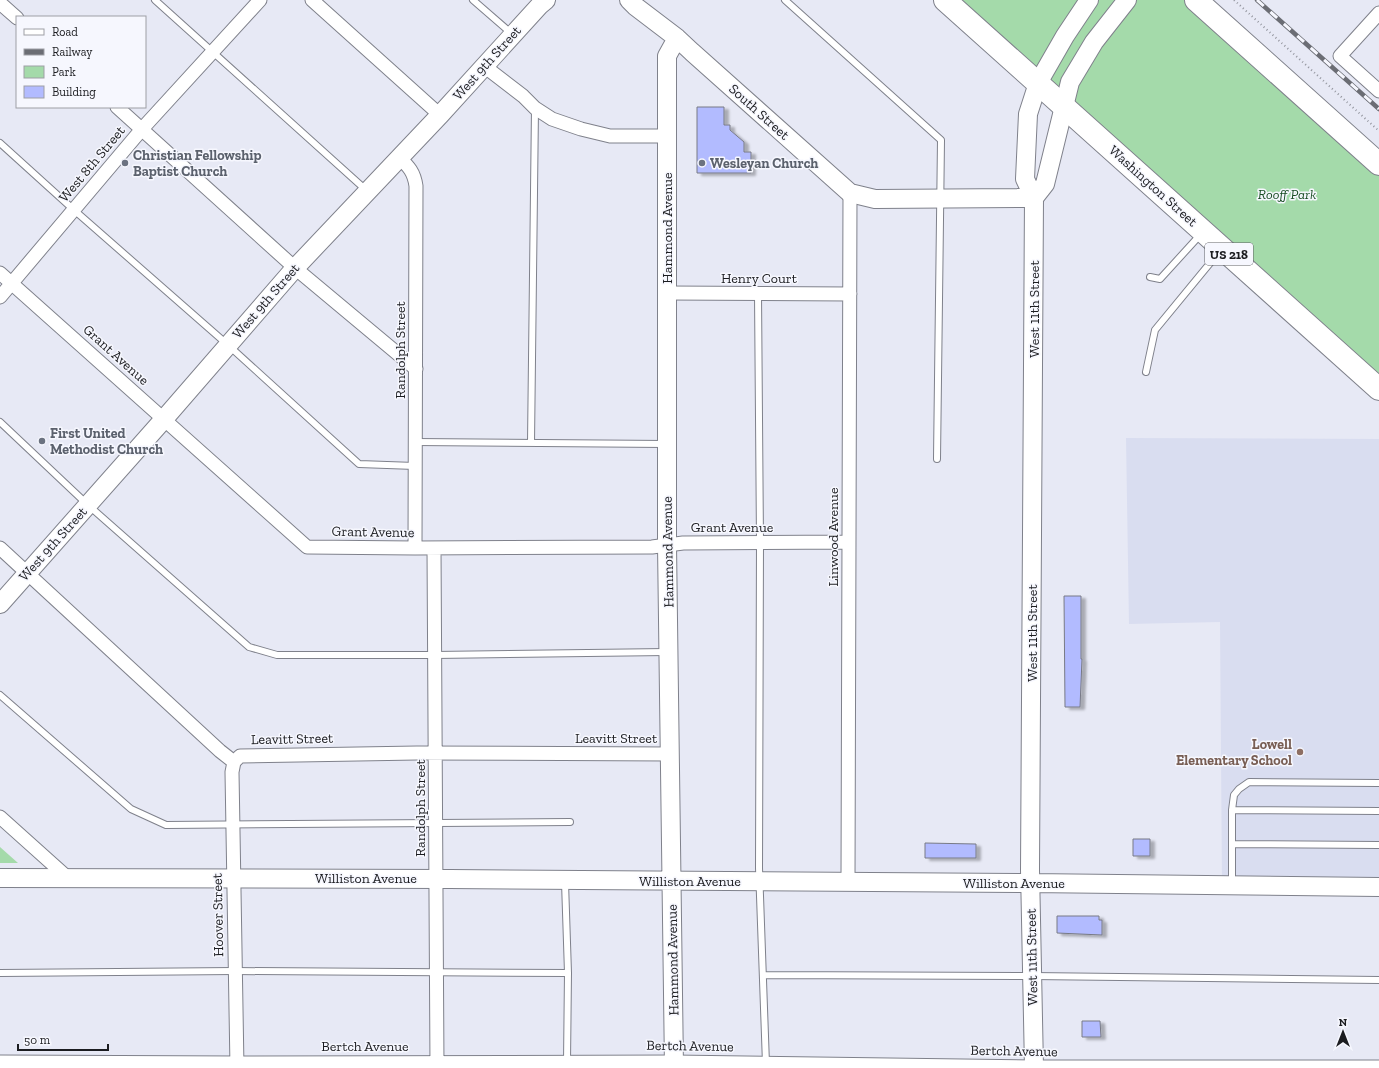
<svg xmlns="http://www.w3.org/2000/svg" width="1379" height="1068" viewBox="0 0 1379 1068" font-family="'Zilla Slab',serif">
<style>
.built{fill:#d9ddf0}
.green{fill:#a4daaa}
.building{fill:#b2bbff;stroke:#787a85;filter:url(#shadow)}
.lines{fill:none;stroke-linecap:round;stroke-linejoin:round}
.lane-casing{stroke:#7f818b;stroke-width:8}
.street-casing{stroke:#7f818b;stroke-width:15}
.secondary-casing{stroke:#7f818b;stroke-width:20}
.highway-casing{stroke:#7f818b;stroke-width:24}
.path{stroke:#93959e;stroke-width:2;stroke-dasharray:1 3;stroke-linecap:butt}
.lane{stroke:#fff;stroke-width:6}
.street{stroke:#fff;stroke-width:13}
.secondary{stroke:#fff;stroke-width:18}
.highway{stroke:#fff;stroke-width:22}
.rail-casing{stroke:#6b6d74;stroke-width:4.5}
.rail{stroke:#f6f7fe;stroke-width:3;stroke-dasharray:9;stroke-linecap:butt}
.worship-dot{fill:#6b7280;stroke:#f6f7fe;stroke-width:1.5}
.education-dot{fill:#8d6e63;stroke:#f6f7fe;stroke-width:1.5}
.labels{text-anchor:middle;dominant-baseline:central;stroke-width:3;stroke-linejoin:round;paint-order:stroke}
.shield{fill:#f6f7fe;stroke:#5d5e63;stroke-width:1}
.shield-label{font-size:13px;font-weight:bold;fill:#1b1c20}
.street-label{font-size:14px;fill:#1b1c20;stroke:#f6f7fe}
.worship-label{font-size:14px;font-weight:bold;fill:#5b616d;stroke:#f6f7fe;text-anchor:start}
.park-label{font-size:14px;font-style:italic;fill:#174c22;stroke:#f6f7fe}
.education-label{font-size:14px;font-weight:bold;fill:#785e54;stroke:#f6f7fe;text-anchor:end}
</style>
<defs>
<filter id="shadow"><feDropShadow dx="4.5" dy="2.5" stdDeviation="1" flood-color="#0004"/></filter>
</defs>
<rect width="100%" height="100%" fill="#e7e9f5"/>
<path class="built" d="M 1126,438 L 1379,439 L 1379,887 L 1222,885 L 1220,622 L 1129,624 Z"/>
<path class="green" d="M 945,0 L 1196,0 L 1379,164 L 1379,389 Z
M 0,847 L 18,863 L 0,863 Z"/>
<path class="building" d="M 697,107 L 724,107 L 724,125 L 730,125 L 730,130 L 744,142 L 744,152 L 751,152 L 751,173 L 697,173 Z
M 1064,596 L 1081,596 L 1081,659 L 1082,659 L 1080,707 L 1065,707 Z
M 1133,839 L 1150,839 L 1150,856 L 1133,856 Z
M 925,843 L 976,844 L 976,858 L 925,858 Z
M 1057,916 L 1099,916 L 1099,920 L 1102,920 L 1102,935 L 1057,933 Z
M 1082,1021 L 1100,1021 L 1101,1037 L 1082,1037 Z"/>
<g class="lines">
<defs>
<path id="lane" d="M 155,0 L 366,190
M 473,0 L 511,33
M 785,0 L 941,140 L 937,459
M 0,143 L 74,210 L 228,345 L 359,464 L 415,466
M 1150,277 L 1160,279 L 1201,234
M 758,294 L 760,542 L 759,868 L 766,1064
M 1146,372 L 1155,330 L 1220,251
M 0,422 L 88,505 L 249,647 L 277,655 L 435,655 L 667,652
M 415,442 L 666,444
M 531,443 L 535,108
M 0,695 L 131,809 L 166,825 L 570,822
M 1232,810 L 1379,811
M 1232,844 L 1379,845
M 565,882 L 568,973 L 567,1062
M 1232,883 L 1232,810 L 1234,795 L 1239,789 L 1249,782 L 1379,783
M 0,973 L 235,971 L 568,973
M 763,975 L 1032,976 L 1379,980"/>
<path id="street" d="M 312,0 L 440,115
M 0,3 L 17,18
M 1379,13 L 1340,56 L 1379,91
M 484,66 L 523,96 L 535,108 L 552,119 L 581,129 L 610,136 L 667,136
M 117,107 L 295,268 L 416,369
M 399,157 C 409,167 414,172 416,186 L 415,548
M 0,273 L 307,547 L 415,548 L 652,547 L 683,543 L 849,542
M 667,293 L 850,294
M 0,297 L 142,129 L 260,0
M 0,548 L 220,751 L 234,762
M 434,548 L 437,1068
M 234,762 L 240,756 L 417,753 L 671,754
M 234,762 L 232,772 L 237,1068
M 0,817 L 68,878
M 848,882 L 850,193
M 0,1062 L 237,1063 L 674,1062 L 1034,1067 L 1379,1067"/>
<path id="secondary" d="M 629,0 L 635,6 L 677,38 L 692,52 L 850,193 L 875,199 L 1034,198
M 1034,198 L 1045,184 L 1070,82 L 1094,42 L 1127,0
M 0,604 L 164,419 L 295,268 L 440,115 L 540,5 L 546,0
M 0,878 L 450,879 L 1030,883 L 1379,887
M 674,1068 L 667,545 L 667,56 L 677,38
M 1034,1068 L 1030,870 L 1034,198 L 1025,179 L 1028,114 L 1038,83 L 1065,36 L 1089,0"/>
<path id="highway" d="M 945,0 L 1379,389
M 1196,0 L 1379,164"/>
</defs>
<use href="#lane" class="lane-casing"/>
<use href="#street" class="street-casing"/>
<use href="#secondary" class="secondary-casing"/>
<use href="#highway" class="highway-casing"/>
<path class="path" d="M 1234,0 L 1379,131"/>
<use href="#lane" class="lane"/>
<use href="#street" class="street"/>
<use href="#secondary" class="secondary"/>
<use href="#highway" class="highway"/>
<defs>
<path id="rail" d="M 1257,0 L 1379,109"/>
</defs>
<use href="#rail" class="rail-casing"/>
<use href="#rail" class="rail"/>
</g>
<g class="worship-dot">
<circle cx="125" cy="163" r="4"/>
<circle cx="702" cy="163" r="4"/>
<circle cx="42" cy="441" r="4"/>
</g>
<circle class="education-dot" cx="1300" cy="752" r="4"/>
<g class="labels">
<rect class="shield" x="1205" y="243" width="48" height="22" rx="3"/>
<g class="shield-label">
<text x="1229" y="254">US 218</text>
</g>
<g class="street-label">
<text transform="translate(487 63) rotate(-48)">West 9th Street</text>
<text transform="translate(759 112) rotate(42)">South Street</text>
<text transform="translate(92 164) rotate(-50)">West 8th Street</text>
<text transform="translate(1153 186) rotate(42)">Washington Street</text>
<text transform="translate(667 228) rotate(-90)">Hammond Avenue</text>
<text x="759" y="278">Henry Court</text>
<text transform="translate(266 301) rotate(-49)">West 9th Street</text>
<text transform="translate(1034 309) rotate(-90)">West 11th Street</text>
<text transform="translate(400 350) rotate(-90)">Randolph Street</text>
<text transform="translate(116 355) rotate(42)">Grant Avenue</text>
<text x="732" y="527">Grant Avenue</text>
<text transform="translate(373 532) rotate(1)">Grant Avenue</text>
<text transform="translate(833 537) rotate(-90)">Linwood Avenue</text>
<text transform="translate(53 544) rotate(-48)">West 9th Street</text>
<text transform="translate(668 552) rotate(-91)">Hammond Avenue</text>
<text transform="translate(1032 633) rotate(-90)">West 11th Street</text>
<text x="616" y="738">Leavitt Street</text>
<text transform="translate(292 739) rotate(-1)">Leavitt Street</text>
<text transform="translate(420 808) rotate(-90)">Randolph Street</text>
<text x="366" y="878">Williston Avenue</text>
<text x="690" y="881">Williston Avenue</text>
<text x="1014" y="883">Williston Avenue</text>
<text transform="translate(218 915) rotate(-91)">Hoover Street</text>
<text transform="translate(1032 957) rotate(-91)">West 11th Street</text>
<text transform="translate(673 960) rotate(-91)">Hammond Avenue</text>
<text x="365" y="1046">Bertch Avenue</text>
<text transform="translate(690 1046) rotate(1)">Bertch Avenue</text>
<text transform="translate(1014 1051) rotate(1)">Bertch Avenue</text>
</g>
<g class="worship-label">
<text x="133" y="155">Christian Fellowship<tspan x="133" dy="16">Baptist Church</tspan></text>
<text x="710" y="163">Wesleyan Church</text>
<text x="50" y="433">First United<tspan x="50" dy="16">Methodist Church</tspan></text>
</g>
<g class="park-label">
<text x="1287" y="194">Rooff Park</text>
</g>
<g class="education-label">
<text x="1292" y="744">Lowell<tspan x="1292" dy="16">Elementary School</tspan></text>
</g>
</g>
<rect x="16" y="16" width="130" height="92" fill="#f6f7fe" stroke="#9e9fa5"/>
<rect x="24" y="29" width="20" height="6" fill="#ffffff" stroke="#9e9fa5"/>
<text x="52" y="36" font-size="12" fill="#1b1c20">Road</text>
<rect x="24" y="49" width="20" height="6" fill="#6b6d74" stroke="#9e9fa5"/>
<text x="52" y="56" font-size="12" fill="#1b1c20">Railway</text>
<rect x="24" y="66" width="20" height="12" fill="#a4daaa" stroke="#9e9fa5"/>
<text x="52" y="76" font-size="12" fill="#1b1c20">Park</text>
<rect x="24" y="86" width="20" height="12" fill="#b2bbff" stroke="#9e9fa5"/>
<text x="52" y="96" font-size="12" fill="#1b1c20">Building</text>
<g transform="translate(1343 1032)" stroke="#f6f7fe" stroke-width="3" paint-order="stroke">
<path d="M0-3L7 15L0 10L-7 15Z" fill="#1b1c20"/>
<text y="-6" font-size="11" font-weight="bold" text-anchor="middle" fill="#1b1c20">N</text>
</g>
<path d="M18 1044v6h90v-6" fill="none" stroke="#1b1c20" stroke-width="2"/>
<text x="24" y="1044" font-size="12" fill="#1b1c20" stroke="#f6f7fe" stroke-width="3" paint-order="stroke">50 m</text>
</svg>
